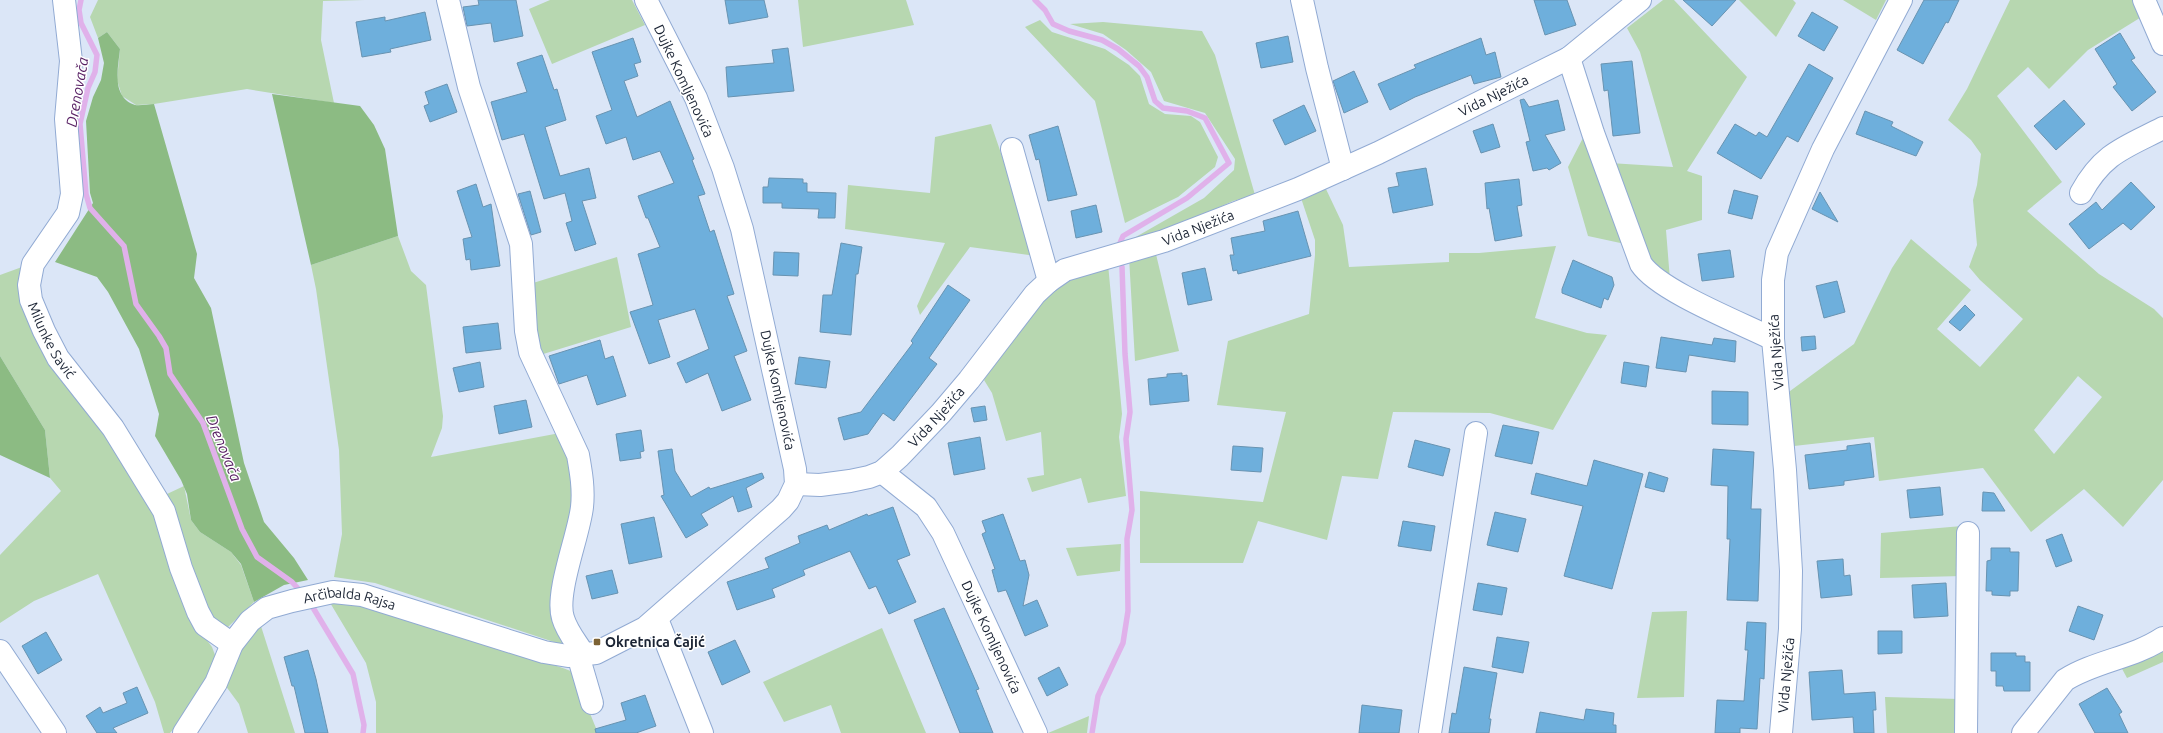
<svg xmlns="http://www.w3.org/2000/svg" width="2163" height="733" viewBox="0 0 2163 733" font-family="Ubuntu,sans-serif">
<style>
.green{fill:#b7d7b0;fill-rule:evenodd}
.forest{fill:#8cbb83}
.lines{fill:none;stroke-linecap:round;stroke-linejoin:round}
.stream{stroke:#e0b1ea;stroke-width:5.5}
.building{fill:#6eafdc;stroke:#6893b1}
.minor-casing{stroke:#91aad3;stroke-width:24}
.minor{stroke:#fff;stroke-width:22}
.poi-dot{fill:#7c6234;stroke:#fff;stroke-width:1.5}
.labels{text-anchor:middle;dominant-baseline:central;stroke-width:3;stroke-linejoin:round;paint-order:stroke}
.street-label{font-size:14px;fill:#1a2333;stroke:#fff}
.poi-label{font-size:14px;font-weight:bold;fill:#1a2333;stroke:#fff;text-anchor:start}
.water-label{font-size:15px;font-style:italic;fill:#561e62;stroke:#fff}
</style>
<rect width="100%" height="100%" fill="#dbe6f7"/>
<path class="green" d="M 98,0 L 365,0 L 323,1 L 321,40 L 334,103 L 247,89 L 154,104 L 136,105 L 122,96 L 117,80 L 120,49 L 107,32 L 98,38 L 90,17 Z
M 550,0 L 632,0 L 645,25 L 552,64 L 529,9 Z
M 798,0 L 906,0 L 914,25 L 803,47 Z
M 1663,0 L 1674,0 L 1747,77 L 1687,171 L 1702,176 L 1702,220 L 1666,230 L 1670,280 L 1655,270 L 1610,163 L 1673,167 L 1640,52 L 1627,28 Z
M 1739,0 L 1793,0 L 1796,3 L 1776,37 Z
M 1843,0 L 1886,0 L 1876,20 Z
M 2010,0 L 2137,0 L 2143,16 L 2088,50 L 2049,89 L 2028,67 L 1997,96 L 2062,182 L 2027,211 L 2099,274 L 2154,309 L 2163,318 L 2163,480 L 2123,527 L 2084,489 L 2031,532 L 1983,468 L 1879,481 L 1874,437 L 1794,446 L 1786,394 L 1854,344 L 1892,268 L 1911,239 L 1971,290 L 1937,329 L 1980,367 L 2023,319 L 1980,280 L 1969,267 L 1977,245 L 1973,200 L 1977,185 L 1981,154 L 1971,140 L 1948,120 L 1967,89 ZM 2078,376 L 2102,397 L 2054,454 L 2034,430 Z
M 1040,20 L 1052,32 L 1105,49 L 1129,65 L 1140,76 L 1149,104 L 1165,114 L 1191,116 L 1200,122 L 1218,157 L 1215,167 L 1178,197 L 1125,223 L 1095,101 L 1025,27 Z
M 1103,22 L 1202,31 L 1215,55 L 1255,195 L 1233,201 L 1135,245 L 1134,238 L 1204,198 L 1234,170 L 1235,159 L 1205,113 L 1164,101 L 1151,72 L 1126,50 L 1103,34 L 1070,24 Z
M 991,124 L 1036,256 L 970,247 L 920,315 L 917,306 L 945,243 L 845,229 L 848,185 L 930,193 L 935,137 Z
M 1585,134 L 1625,244 L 1588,236 L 1568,167 Z
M 1325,187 L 1343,225 L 1349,267 L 1449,262 L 1449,253 L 1479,253 L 1556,246 L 1535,318 L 1587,333 L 1607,335 L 1553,430 L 1490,413 L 1393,412 L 1378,479 L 1342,476 L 1327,540 L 1258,521 L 1243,563 L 1140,563 L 1140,491 L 1263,502 L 1286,412 L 1217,405 L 1228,341 L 1309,314 L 1315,255 L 1315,240 L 1300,195 Z
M 398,236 L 411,271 L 426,285 L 443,416 L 442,428 L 431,457 L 560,433 L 574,474 L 565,642 L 560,644 L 375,583 L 334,577 L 342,534 L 339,450 L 316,289 L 311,265 Z
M 1155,250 L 1179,351 L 1135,361 L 1129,257 Z
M 617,257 L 631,327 L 540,355 L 534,338 L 533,283 Z
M 1108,264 L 1122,414 L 1119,437 L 1126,496 L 1088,503 L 1081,478 L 1032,492 L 1027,478 L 1044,475 L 1041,432 L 1006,441 L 992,393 L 984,380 C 1010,341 1034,294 1079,273 C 1088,269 1099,267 1108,264 Z
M 22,267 L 105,429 L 153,509 L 191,619 L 212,647 L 215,655 L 214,665 L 187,714 L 170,733 L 164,733 L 155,702 L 98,574 L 34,601 L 0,623 L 0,555 L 61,491 L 50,478 L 45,430 L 0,356 L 0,275 Z
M 184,486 L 191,520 L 200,532 L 231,552 L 241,565 L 254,602 L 228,627 L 219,627 L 210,620 L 167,494 Z
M 1962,526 L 1963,576 L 1880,578 L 1881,533 Z
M 1121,544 L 1120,571 L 1077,576 L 1066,548 Z
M 329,601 C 378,603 437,630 485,645 C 514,655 544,660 573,672 L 598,733 L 376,733 L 376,702 L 366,663 Z
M 1687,611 L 1684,697 L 1637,698 L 1652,612 Z
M 260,623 L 295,733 L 248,733 L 239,704 L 225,685 L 232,661 Z
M 882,628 L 926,733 L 841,733 L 831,705 L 784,722 L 763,682 Z
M 2163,644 L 2163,662 L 2127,678 L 2120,665 Z
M 1885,697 L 1959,699 L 1959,733 L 1887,733 Z
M 1089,716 L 1087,733 L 1048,733 Z"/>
<path class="forest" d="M 107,32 L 120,49 C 118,68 111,97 135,105 C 140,106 149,104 154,104 L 197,254 L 194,278 L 211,308 L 244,463 L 264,522 L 294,558 L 308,580 L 284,585 L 254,602 L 241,564 L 231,552 L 200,532 L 191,520 L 187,494 L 181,480 L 155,436 L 159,414 L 139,349 L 108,292 L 97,277 L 55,262 L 93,203 L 90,193 L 86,121 L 93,97 L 101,80 L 104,63 L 98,38 Z
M 272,94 L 360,106 L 374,125 L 385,149 L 398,236 L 311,265 Z
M 0,356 L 45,430 L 50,478 L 0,455 Z"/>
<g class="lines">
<path class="stream" d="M 81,0 L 79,10 L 81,23 L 97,55 L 95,72 L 88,88 L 80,124 L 86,194 L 90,208 L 124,246 L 136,304 L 159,336 L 166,348 L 170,374 L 203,423 L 242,529 L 257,557 L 292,582 L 302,593
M 1035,0 L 1045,10 L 1053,24 L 1069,31 L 1102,40 L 1118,49 L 1139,66 L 1147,77 L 1155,101 L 1163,108 L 1187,111 L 1205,118 L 1229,163 L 1187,198 L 1123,236 L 1120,243
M 309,601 L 353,674 L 364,725 L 363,733
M 1092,733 L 1098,696 L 1123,643 L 1128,611 L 1127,539 L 1132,510 L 1126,439 L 1130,412 L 1125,354 L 1122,267"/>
</g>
<path class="building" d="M 478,0 L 516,0 L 523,36 L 494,42 L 491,23 L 467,26 L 463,7 L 479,5 Z
M 725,0 L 764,0 L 768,17 L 729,24 Z
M 1534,0 L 1567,0 L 1576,25 L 1545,35 Z
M 1683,0 L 1736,0 L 1712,26 Z
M 1924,0 L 1959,0 L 1948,23 L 1946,22 L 1923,64 L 1897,50 Z
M 425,12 L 431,40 L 390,49 L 391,52 L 362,57 L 356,22 L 385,17 L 385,21 Z
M 1812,12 L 1838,27 L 1824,51 L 1798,36 Z
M 2120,33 L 2135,58 L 2131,60 L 2156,92 L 2132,111 L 2113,87 L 2117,84 L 2095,49 Z
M 1288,36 L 1293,62 L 1261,68 L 1256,43 Z
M 633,38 L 641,62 L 634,64 L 638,76 L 624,81 L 637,117 L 670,101 L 694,159 L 692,160 L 705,194 L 698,196 L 710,232 L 714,230 L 734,294 L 727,296 L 747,351 L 734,356 L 751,400 L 722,411 L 708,373 L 686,383 L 677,363 L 709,349 L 695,309 L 658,320 L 670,357 L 649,364 L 630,312 L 653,305 L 638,254 L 660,247 L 648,218 L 646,218 L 638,196 L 674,183 L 660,151 L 633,160 L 626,137 L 606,144 L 596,116 L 612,110 L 592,52 Z
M 1481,38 L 1486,55 L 1495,52 L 1501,77 L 1474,84 L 1471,75 L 1415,97 L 1390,110 L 1378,84 L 1416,68 L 1414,65 Z
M 788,48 L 794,91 L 728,97 L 726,67 L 774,63 L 772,50 Z
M 542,55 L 554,90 L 557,89 L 566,120 L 545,127 L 560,176 L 589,168 L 596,198 L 582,201 L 596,244 L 575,251 L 566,223 L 572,221 L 565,193 L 544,199 L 524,134 L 502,140 L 491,102 L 527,92 L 517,63 Z
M 1632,61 L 1640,133 L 1613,136 L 1608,90 L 1604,91 L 1601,64 Z
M 1809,64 L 1833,78 L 1798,142 L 1787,136 L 1761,179 L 1717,153 L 1735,124 L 1756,136 L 1759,132 L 1767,137 Z
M 1354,71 L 1368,102 L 1344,113 L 1333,81 Z
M 447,84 L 457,112 L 430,122 L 424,106 L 429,104 L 425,92 Z
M 1524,99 L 1529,107 L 1558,100 L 1565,130 L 1545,135 L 1561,163 L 1549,170 L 1547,168 L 1533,171 L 1526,142 L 1530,141 L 1520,100 Z
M 2064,100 L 2085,124 L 2056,150 L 2034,126 Z
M 1304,105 L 1316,131 L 1285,145 L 1273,120 Z
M 1865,111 L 1893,122 L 1891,126 L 1923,142 L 1916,156 L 1856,134 Z
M 1493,124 L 1500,147 L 1481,153 L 1473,131 Z
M 1058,126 L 1077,195 L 1048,201 L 1039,159 L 1036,160 L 1029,135 Z
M 1426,168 L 1433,205 L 1393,213 L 1388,188 L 1399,186 L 1396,173 Z
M 769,178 L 803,179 L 803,183 L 807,183 L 807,192 L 836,193 L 835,218 L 818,218 L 819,209 L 782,208 L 782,203 L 763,203 L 763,187 L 768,187 Z
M 1519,179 L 1522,205 L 1517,206 L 1522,236 L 1495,241 L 1489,208 L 1487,209 L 1485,183 Z
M 2131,182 L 2155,207 L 2131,230 L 2123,223 L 2089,249 L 2069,224 L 2096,202 L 2102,210 Z
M 476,184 L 483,207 L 491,204 L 500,266 L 471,270 L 470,259 L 466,260 L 463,239 L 472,237 L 457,191 Z
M 1734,190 L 1758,196 L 1752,219 L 1728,213 Z
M 530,191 L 541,232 L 531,235 L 518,194 Z
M 1820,192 L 1838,222 L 1812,209 Z
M 1096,205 L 1102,232 L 1076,238 L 1071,211 Z
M 1298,211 L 1311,256 L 1238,274 L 1237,270 L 1233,271 L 1230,255 L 1234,255 L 1231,238 L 1265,231 L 1263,221 Z
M 841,243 L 862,247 L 858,274 L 856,274 L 851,335 L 820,332 L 823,295 L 832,295 Z
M 1730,250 L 1734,277 L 1702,281 L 1698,254 Z
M 774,252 L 799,253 L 798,276 L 773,275 Z
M 1573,260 L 1612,277 L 1614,285 L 1608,300 L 1604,298 L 1601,308 L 1562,293 L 1562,289 Z
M 1205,268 L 1212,300 L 1188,305 L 1182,273 Z
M 1837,281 L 1845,312 L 1824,318 L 1816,286 Z
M 948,285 L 970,300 L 929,358 L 937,364 L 894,421 L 883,413 L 868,434 L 844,440 L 838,418 L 861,412 L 913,343 L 911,341 Z
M 1965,305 L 1975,315 L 1960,331 L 1949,322 Z
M 498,323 L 501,349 L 466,353 L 463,327 Z
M 1815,336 L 1816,349 L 1802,351 L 1801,337 Z
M 1661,337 L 1712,345 L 1714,338 L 1736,341 L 1735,362 L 1689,355 L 1686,372 L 1656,368 Z
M 600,340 L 605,359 L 613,356 L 626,396 L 597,405 L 587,375 L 559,384 L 549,356 Z
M 799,357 L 830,361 L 826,388 L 795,384 Z
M 480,362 L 484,387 L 459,392 L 453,368 Z
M 1624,362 L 1649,366 L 1646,387 L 1621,383 Z
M 1182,373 L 1182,376 L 1187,375 L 1189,401 L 1150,405 L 1148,379 L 1167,377 L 1167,374 Z
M 1712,391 L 1748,392 L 1748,425 L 1712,424 Z
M 526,400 L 532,427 L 499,434 L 494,406 Z
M 985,406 L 987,420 L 974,422 L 971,408 Z
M 1503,425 L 1539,432 L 1532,464 L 1495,456 Z
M 641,430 L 644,451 L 640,452 L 641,458 L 620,461 L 616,434 Z
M 980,437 L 985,469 L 954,475 L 948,443 Z
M 1415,440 L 1450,449 L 1443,476 L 1408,467 Z
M 1870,443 L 1874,477 L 1844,481 L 1844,485 L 1809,489 L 1805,455 L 1847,450 L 1847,446 Z
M 1233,446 L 1263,448 L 1261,472 L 1231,470 Z
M 672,449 L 675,471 L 691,497 L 709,487 L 710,489 L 762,473 L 764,478 L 746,488 L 752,507 L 738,512 L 733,496 L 701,514 L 708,525 L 686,538 L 661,496 L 664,495 L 658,451 Z
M 1713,449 L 1754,452 L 1751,509 L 1761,509 L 1758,601 L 1727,600 L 1730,539 L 1727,539 L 1728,486 L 1711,485 Z
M 1594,460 L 1643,474 L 1612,589 L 1564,576 L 1583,506 L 1531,494 L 1536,473 L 1587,486 Z
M 1649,472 L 1668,478 L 1664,492 L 1645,487 Z
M 1940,487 L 1943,515 L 1910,518 L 1907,490 Z
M 1983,492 L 1994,493 L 2005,511 L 1982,511 Z
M 893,507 L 910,555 L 897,560 L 916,602 L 889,614 L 876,586 L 869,589 L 850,551 L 803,570 L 805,575 L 772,589 L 775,597 L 737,610 L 727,582 L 769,568 L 765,558 L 800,543 L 798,536 L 827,525 L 829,530 L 867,514 L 868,516 Z
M 1495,512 L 1526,519 L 1518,552 L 1487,545 Z
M 1003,514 L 1020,561 L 1025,560 L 1029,575 L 1023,606 L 1037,600 L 1048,626 L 1025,636 L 1006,590 L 998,592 L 992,570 L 995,569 L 982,534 L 986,532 L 982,521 Z
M 654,517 L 662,557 L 629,564 L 621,524 Z
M 1403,521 L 1435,526 L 1431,551 L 1398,546 Z
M 2062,534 L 2072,561 L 2056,567 L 2046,540 Z
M 1991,548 L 2010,548 L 2010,552 L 2019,552 L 2018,591 L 2010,591 L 2010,596 L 1992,595 L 1992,591 L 1986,591 L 1987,561 L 1991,560 Z
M 1843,559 L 1844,576 L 1850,575 L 1852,595 L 1821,598 L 1817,561 Z
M 612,570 L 618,593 L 592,599 L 586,576 Z
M 1478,583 L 1507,588 L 1502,615 L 1473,610 Z
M 1946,583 L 1948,616 L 1914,618 L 1912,585 Z
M 2078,606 L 2103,615 L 2094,640 L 2069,631 Z
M 944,608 L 979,689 L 976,690 L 993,733 L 960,733 L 914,620 Z
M 1747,622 L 1766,623 L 1764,679 L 1760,678 L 1757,729 L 1740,728 L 1740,733 L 1715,733 L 1717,700 L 1744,701 L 1748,650 L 1745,650 Z
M 1878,631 L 1902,631 L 1902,653 L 1878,654 Z
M 46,632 L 62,660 L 38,674 L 22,646 Z
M 1497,637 L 1529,642 L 1523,673 L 1492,667 Z
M 735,640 L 750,672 L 722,685 L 708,652 Z
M 308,650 L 316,679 L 328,733 L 305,733 L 294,686 L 292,686 L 284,657 Z
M 1991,653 L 2016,653 L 2016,656 L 2025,656 L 2025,662 L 2030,662 L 2030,691 L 2004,691 L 2003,686 L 1996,686 L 1996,671 L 1991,671 Z
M 1059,667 L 1068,685 L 1047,696 L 1038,678 Z
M 1464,667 L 1497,673 L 1489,719 L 1491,719 L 1489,733 L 1449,733 L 1452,713 L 1456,714 Z
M 1842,670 L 1844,694 L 1875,692 L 1876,710 L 1873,710 L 1874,733 L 1854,733 L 1853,717 L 1812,720 L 1809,672 Z
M 137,687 L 148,713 L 113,728 L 117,733 L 97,733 L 86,716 L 100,707 L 103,713 L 127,703 L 123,693 Z
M 2107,688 L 2122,712 L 2119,714 L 2128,733 L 2095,733 L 2079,704 Z
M 645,695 L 656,726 L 636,733 L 596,733 L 595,729 L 626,720 L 621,703 Z
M 1362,705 L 1402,710 L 1399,733 L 1359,733 Z
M 1586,709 L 1614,713 L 1613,725 L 1616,725 L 1616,733 L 1536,733 L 1540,712 L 1584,720 Z"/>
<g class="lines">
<defs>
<g id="minor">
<path id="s1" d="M 64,0 L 71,61 L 66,119 L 72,194 L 68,213 L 33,264 L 29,285 L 31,300 L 44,331 L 58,358 L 113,428 L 164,511 L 181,568 L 198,612 L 205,625 L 232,644"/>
<path d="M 448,0 L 469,87 L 521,244 L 526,331 L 530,352 L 578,455 C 581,472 584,489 582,507 C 579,535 555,593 563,618 C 567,632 577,643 584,655"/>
<path d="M 1302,0 L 1317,68 L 1343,169"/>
<path d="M 2144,0 L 2163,44"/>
<path d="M 1569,58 L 1593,133 L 1641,264 C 1659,291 1741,323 1773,339"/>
<path d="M 1012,149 L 1049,281"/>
<path d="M 2081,193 C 2103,153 2124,148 2163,128"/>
<path id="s2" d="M 882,472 L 926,507 L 943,533 L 1036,733"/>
<path id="s3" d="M 796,484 L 820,485 L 850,481 L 869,477 L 882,472 L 900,456 L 941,413 L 969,380 L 1035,294 L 1049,281 L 1065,270 L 1164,241 L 1298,189 L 1378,153 L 1569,58 L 1640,0"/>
<path d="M 657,619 L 702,733"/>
<path d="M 0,651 L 55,733"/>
<path d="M 578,655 L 592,703"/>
<path id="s4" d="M 184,733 L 216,683 L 232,644 L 250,621 L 267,608 L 292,601 L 333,592 L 362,595 L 544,652 L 568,656 L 596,653 L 645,628 L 781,509 L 788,501 L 796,484 L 795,469 L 742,229 L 723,168 L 696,98 L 646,0"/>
<path d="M 1430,733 L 1476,433"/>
<path id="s5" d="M 1781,733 L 1790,629 L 1791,571 L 1785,470 L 1773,339 L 1773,280 L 1777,253 L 1823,149 L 1901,0"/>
<path d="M 1966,733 L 1968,533"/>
<path d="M 2023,733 L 2065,680 C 2095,661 2133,658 2163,638"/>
</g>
</defs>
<use href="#minor" class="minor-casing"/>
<use href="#minor" class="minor"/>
</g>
<rect class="poi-dot" x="593" y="638" width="8" height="8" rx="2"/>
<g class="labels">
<g class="street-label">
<text transform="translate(684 81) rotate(65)">Dujke Komljenovića</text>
<text stroke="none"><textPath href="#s3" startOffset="825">Vida Nježića</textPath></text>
<text stroke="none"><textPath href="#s3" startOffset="501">Vida Nježića</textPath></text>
<text stroke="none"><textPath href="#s1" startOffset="358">Milunke Savić</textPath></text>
<text transform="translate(1776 352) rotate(-94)">Vida Nježića</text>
<text transform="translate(778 390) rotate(78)">Dujke Komljenovića</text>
<text stroke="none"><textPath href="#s3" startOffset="165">Vida Nježića</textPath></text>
<text stroke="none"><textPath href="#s4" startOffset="237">Arčibalda Rajsa</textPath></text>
<text stroke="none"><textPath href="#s2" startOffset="202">Dujke Komljenovića</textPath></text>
<text stroke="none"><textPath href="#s5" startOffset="58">Vida Nježića</textPath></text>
</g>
<g class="poi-label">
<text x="605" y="642">Okretnica Čajić</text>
</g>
<g class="water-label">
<text transform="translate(77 92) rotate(-80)">Drenovača</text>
<text transform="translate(224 448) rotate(68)">Drenovača</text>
</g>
</g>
</svg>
